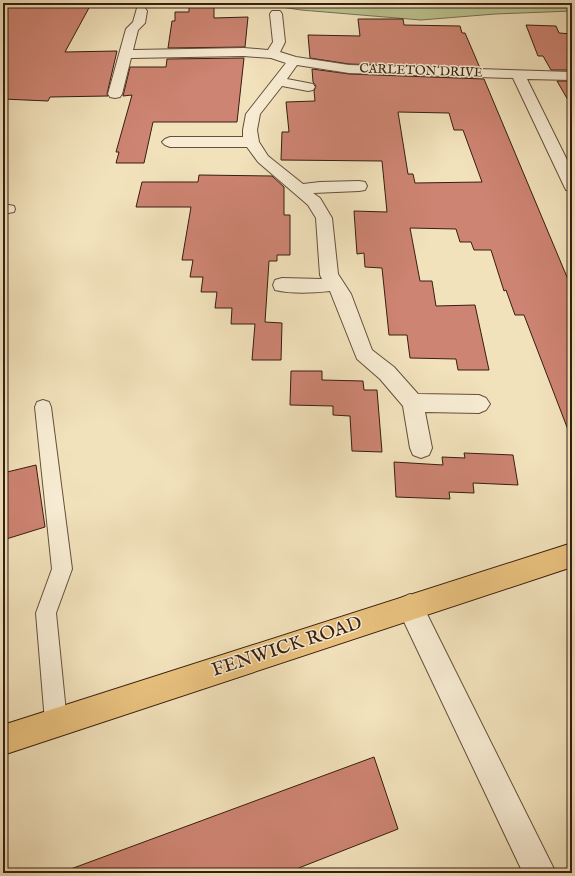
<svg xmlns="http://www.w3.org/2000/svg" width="575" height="876" viewBox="0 0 575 876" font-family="'IM FELL English',serif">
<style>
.green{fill:#bbc390;stroke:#787050}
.building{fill:#cd8472;stroke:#361e10;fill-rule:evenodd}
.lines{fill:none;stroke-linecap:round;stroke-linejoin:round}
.service-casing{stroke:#654f3b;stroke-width:2}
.minor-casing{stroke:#654f3b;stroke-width:2}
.primary-casing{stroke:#361e10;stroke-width:2}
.service{fill:#f7ecd3;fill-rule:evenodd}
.minor{fill:#f7ecd3;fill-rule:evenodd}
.primary{fill:#e9c17e;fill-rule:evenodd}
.labels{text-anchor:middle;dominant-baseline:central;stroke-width:3;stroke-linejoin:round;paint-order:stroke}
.far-street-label{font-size:13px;fill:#361e10;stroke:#f7ecd3}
.near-street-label{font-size:19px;fill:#361e10;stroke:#f7ecd3}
</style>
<rect width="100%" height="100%" fill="#f2e2bc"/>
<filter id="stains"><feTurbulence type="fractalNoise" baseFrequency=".005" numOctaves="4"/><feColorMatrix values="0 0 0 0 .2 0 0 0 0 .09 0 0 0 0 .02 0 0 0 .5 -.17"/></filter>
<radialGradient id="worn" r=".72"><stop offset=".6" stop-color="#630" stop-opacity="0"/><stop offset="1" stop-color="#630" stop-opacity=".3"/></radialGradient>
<path class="green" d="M 250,3 L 572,3 L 572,11 L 495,14 L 421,20 L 301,10 L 275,6 L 255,6 Z"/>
<path class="building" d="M 3,3 L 86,3 L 84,6 L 90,6 L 65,52 L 117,51 L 107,94 L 108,96 L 50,97 L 48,101 L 3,99 Z
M 189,3 L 214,3 L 214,18 L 248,17 L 245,47 L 168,48 L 172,21 L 175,21 L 175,12 L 189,12 Z
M 358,19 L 403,19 L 404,25 L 460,26 L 462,33 L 465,33 L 480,68 L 349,64 L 310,58 L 308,35 L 360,36 Z
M 526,25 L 556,26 L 559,33 L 572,34 L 572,70 L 551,70 L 543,56 L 538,56 Z
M 244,58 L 237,122 L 153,122 L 144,163 L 116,163 L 119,152 L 116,152 L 132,95 L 123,96 L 130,67 L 166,67 L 167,59 Z
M 312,69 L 349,74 L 484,79 L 572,289 L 572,435 L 570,435 L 524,315 L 515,315 L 506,290 L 504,291 L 491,250 L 474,250 L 471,242 L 460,242 L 456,229 L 410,228 L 420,281 L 432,281 L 436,306 L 475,305 L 489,370 L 458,370 L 456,359 L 410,358 L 407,335 L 389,335 L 382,268 L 365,267 L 364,253 L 357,254 L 354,211 L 387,212 L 382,161 L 281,160 L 282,132 L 289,132 L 286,102 L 315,101 L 314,91 L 316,86 L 313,82 ZM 398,112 L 449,113 L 454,130 L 463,130 L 482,182 L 415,183 L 413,174 L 408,174 Z
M 557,81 L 572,81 L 572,107 Z
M 199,175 L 272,176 L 284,187 L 284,215 L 290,215 L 290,255 L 277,255 L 277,261 L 269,261 L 265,322 L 282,323 L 281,360 L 252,360 L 255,324 L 231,324 L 232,308 L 215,308 L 217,292 L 201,292 L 203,277 L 190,277 L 193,260 L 182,260 L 191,207 L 136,207 L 142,182 L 198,182 Z
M 291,371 L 322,371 L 322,380 L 363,381 L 364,390 L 377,390 L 382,452 L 352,451 L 350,416 L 333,415 L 333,406 L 290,405 Z
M 464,453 L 513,455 L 518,485 L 473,483 L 474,493 L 449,492 L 450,499 L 396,497 L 394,462 L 443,465 L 442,457 L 465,458 Z
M 36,465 L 45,527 L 3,540 L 3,473 Z
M 374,757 L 398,829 L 286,873 L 68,873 L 68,870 Z"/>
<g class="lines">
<defs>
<path id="service" d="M 9,205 L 14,206 L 15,209 L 14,212 L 3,214 L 3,206 Z
M 43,400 L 49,402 L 51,407 L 72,569 L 56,613 L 67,722 L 64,730 L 56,733 L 48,730 L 45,722 L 36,613 L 52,569 L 35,407 L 37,402 Z"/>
<path id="minor" d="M 141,7 L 145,8 L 147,11 L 145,23 L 138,30 L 133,50 L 244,48 L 268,50 L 273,42 L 270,14 L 272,11 L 280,11 L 282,14 L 285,42 L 280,52 L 296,57 L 349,65 L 572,72 L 572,80 L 527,79 L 572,170 L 572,191 L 566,190 L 564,186 L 513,78 L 349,73 L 297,65 L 287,79 L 313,84 L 315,87 L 313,90 L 308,91 L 282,86 L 260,114 L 257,130 L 259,142 L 268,156 L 303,184 L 320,182 L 359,181 L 365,182 L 367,186 L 365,190 L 359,191 L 313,193 L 320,198 L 332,218 L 338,274 L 351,294 L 372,350 L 394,367 L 418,394 L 479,395 L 486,398 L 490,404 L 486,410 L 479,413 L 425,412 L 432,448 L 429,455 L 421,458 L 413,455 L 410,448 L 403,406 L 380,379 L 357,359 L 330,291 C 313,293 292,294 275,290 L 273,285 L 275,280 L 282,278 L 322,279 L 320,275 L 316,218 L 308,205 L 258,162 L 247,147 L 170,147 L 165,145 L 162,142 L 165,139 L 170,137 L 243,137 L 243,130 L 246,114 L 286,63 L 271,58 L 244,56 L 131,58 L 122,94 L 120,97 L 115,98 L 110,97 L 108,94 L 126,29 L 133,22 L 137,8 Z
M 410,594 L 419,598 L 556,873 L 523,873 L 397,607 L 401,598 Z"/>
<path id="primary" d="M 572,543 L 572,567 L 3,755 L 3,725 Z"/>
</defs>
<use href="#service" class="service-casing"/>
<use href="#minor" class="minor-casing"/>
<use href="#primary" class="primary-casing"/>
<use href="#service" class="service"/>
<use href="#minor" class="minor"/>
<use href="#primary" class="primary"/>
</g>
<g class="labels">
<g class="far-street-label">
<text transform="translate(421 71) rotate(2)">CARLETON DRIVE</text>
</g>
<g class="near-street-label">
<text transform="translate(287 647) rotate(-18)">FENWICK ROAD</text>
</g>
</g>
<rect width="575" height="876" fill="none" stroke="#f2e2bc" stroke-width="16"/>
<rect x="4" y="4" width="567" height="868" fill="none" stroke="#361e10" stroke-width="2"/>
<rect x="8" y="8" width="559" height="860" fill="none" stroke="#361e10"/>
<rect width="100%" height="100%" filter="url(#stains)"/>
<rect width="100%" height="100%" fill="url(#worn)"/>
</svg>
